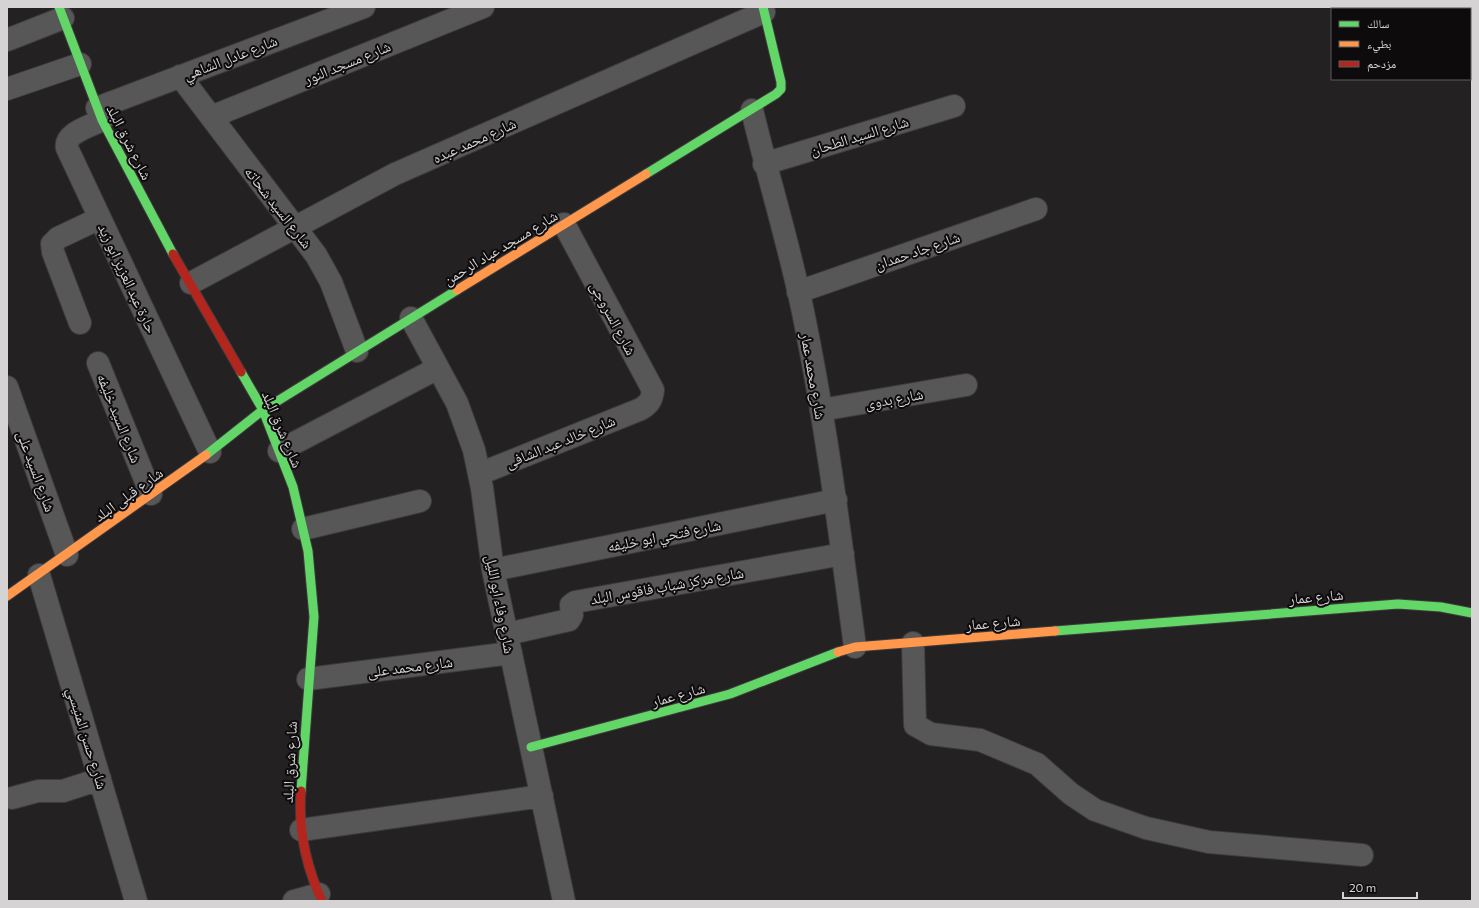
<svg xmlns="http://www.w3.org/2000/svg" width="1479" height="908" viewBox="0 0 1479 908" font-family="Commissioner,'Noto Naskh Arabic',sans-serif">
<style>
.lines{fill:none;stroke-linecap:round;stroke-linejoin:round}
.street-casing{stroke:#3d3b3c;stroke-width:24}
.fast-casing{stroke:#3d3b3c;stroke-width:11}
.slow-casing{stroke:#3d3b3c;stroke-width:11}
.jam-casing{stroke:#3d3b3c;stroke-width:11}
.street{stroke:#585758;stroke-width:22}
.fast{stroke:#63d668;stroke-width:9}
.slow{stroke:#ff974d;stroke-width:9}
.jam{stroke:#b3261e;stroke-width:9}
.labels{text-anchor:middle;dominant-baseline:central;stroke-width:4;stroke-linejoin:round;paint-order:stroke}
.street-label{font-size:15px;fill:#d6d3d5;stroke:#0d0b0c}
</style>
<rect width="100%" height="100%" fill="#242123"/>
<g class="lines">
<defs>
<path id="street" d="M 7,40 L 63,18
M 180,76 L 316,255 L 331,282 L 357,351
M 7,89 L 80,64
M 97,108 L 364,7
M 752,110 C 768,177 789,244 803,312 C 826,423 840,535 855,647
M 211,117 L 483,7
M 102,120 C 91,126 64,133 67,148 L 210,452
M 764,164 L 954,106
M 191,283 L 395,174 L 764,12
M 798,292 L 1036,209
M 411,318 L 457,403 L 474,450 L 482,488 L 493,570 L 564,901
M 80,323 L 53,252 L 52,244 L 58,238 L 100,218
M 98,363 L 151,494
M 7,387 L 67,555
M 821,410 L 966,385
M 279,451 L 438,368
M 479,474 L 641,409 C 649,404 652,400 653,390 L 564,224
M 303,529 L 420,501
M 493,570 L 836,500
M 39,575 L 136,901
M 507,634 L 569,620 L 572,615 L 571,605 L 575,602 L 843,554
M 913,643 L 915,725 L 931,734 L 980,740 L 1037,764 L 1071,794 L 1095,810 L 1146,828 L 1209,842 L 1362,855
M 308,679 L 511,653
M 12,798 L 38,791 L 63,791 L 100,779
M 301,830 L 542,796
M 294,901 L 319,894"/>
<path id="fast" d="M 59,7 L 102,120 L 173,254
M 646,174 L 776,94 L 781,89 L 781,82 L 763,7
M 241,372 L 263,410 L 293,487 L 308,551 L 314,617 L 301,791
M 206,455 L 263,410 L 457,290
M 1055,631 L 1398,604 L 1441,607 L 1472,613
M 531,747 L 730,694 L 838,652"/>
<path id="slow" d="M 457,290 L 646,174
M 7,596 L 206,455
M 838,652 L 855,647 L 1055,631"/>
<path id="jam" d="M 173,254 L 241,372
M 301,791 C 298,829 306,866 322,901"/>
</defs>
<use href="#street" class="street-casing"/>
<use href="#fast" class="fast-casing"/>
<use href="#slow" class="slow-casing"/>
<use href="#jam" class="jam-casing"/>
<use href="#street" class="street"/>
<use href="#fast" class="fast"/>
<use href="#slow" class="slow"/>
<use href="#jam" class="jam"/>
</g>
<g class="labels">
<g class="street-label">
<text transform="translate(230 57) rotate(-21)">شارع عادل الشاهي</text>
<text transform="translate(347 62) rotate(-22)">شارع مسجد النور</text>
<text transform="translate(859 135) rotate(-17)">شارع السيد الطحان</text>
<text transform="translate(474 140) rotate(-24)">شارع محمد عبده</text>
<text transform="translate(130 142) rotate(63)">شارع شرق البلد</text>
<text transform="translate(279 207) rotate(52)">شارع السيد شحاته</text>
<text transform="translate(500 247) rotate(-31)">شارع مسجد عباد الرحمن</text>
<text transform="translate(917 250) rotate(-19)">شارع جاد حمدان</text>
<text transform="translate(128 278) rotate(65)">حارة عبد العزيز ابو زيد</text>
<text transform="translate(614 318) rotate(62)">شارع السروجى</text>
<text transform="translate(814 376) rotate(80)">شارع محمد عمار</text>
<text transform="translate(894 398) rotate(-10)">شارع بدوى</text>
<text transform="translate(120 418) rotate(68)">شارع السيد خليفه</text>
<text transform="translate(283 429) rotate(67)">شارع شرق البلد</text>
<text transform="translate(560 441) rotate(-22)">شارع خالد عبد الشافى</text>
<text transform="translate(37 471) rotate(70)">شارع السيد على</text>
<text transform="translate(128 494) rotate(-36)">شارع قبلى البلد</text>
<text transform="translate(664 535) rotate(-11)">شارع فتحي ابو خليفه</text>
<text transform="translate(667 585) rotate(-10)">شارع مركز شباب فاقوس البلد</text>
<text transform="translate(1316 596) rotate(-5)">شارع عمار</text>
<text transform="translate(501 604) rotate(79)">شارع وفاء ابو الليل</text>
<text transform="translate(993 622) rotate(-5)">شارع عمار</text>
<text transform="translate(410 666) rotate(-7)">شارع محمد على</text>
<text transform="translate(678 694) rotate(-15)">شارع عمار</text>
<text transform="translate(88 738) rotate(73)">شارع حسن المنيسي</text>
<text transform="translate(289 762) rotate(-87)">شارع شرق البلد</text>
</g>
</g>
<rect width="1479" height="908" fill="none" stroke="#d6d3d5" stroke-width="16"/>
<rect x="1331" y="8" width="140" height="72" fill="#0d0b0c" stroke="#5d5b5c"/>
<rect x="1339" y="21" width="20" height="6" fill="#63d668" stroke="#5d5b5c"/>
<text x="1367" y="28" font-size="12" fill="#d6d3d5">سالك</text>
<rect x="1339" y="41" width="20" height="6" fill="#ff974d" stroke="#5d5b5c"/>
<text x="1367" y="48" font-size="12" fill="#d6d3d5">بطيء</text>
<rect x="1339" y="61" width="20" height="6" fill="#b3261e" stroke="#5d5b5c"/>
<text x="1367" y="68" font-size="12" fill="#d6d3d5">مزدحم</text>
<path d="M1343 892v6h74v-6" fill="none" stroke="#d6d3d5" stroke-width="2"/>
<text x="1349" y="892" font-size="12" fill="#d6d3d5" stroke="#0d0b0c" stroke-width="3" paint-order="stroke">20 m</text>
</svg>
